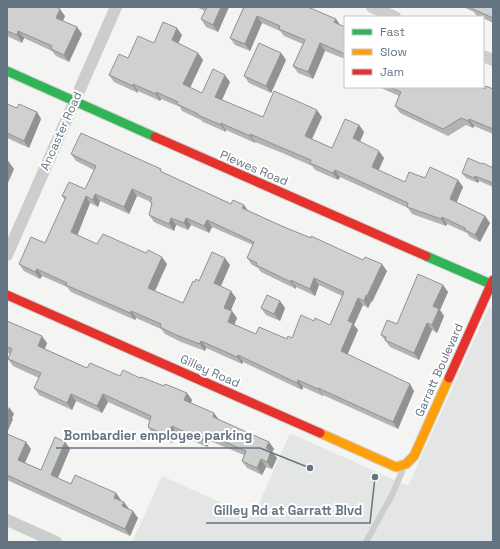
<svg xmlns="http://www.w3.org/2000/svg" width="500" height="549" viewBox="0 0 500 549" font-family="'Space Grotesk',sans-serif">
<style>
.built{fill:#e4e6e5}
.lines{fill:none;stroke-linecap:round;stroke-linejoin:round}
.fast-casing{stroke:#d0d1d1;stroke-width:11}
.slow-casing{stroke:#d0d1d1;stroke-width:11}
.jam-casing{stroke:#d0d1d1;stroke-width:11}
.lane{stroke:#cccece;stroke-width:6}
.street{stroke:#cccece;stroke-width:12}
.fast{stroke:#30b455;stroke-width:9}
.slow{stroke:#ff9f0a;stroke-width:9}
.jam{stroke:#e5322d;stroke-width:9}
.wall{fill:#b2b3b3;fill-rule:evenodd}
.shaded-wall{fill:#919292}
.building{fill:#cfd0d0;stroke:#919292;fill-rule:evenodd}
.labels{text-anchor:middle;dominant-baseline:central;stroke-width:4;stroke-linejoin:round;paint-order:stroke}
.street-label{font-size:12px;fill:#657483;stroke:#fff}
.leader{fill:none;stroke:#657483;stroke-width:1.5}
.callout-dot{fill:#657483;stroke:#fff;stroke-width:1.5}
.callout-label{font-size:13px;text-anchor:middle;font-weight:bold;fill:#657483;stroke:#fff;stroke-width:4;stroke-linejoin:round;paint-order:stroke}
</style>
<rect width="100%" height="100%" fill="#f4f5f3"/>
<path class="built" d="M 489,307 L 493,309 L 493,542 L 132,542 L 162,476 L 253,517 L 290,433 L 408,486 Z"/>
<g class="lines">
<defs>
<path id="fast" d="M 7,71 L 155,137
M 426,256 L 493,285"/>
<path id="slow" d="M 320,433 L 396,467 L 406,464 L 414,456 L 449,378"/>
<path id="jam" d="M 155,137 L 426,256
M 7,295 L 320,433
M 449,378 L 493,280"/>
</defs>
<use href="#fast" class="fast-casing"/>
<use href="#slow" class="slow-casing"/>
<use href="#jam" class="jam-casing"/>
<path class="lane" d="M 366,542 L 392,495 L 403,469"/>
<path class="street" d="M 372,7 L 395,17
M 483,56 L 493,60
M 7,255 L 116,7
M 7,520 L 56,542"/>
<use href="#fast" class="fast"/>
<use href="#slow" class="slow"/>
<use href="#jam" class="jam"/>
</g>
<path class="wall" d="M 7,7 L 65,16 L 63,21 L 77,27 L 82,34 L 69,62 L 56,56 L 52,51 L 24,38 L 22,43 L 7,36 Z
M 196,7 L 229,7 L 218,32 L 206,27 L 201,19 L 205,11 Z
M 242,7 L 308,7 L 336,19 L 340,25 L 345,27 L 345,59 L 325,51 L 313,79 L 298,73 L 293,66 L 303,44 L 284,36 L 280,31 L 262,23 L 250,51 L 235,45 L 230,38 L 243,8 Z
M 463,7 L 493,7 L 493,23 L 483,18 L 483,17 L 480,17 L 476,15 L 474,12 Z
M 182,35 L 178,44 L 198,53 L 203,60 L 190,88 L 202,93 L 230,82 L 222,100 L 263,117 L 322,117 L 312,139 L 332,148 L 359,125 L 364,132 L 360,142 L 384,158 L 378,170 L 405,182 L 425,178 L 458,180 L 463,187 L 456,203 L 485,216 L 490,223 L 480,242 L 470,237 L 467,233 L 447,224 L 446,226 L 412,214 L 408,208 L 340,177 L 338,180 L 315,170 L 312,166 L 285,154 L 255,142 L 255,143 L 226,130 L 226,132 L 203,122 L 201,120 L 182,111 L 180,107 L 161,99 L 160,101 L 138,91 L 138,93 L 114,82 L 109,75 L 128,58 L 154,43 Z
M 281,53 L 286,60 L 271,93 L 249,83 L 244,76 Z
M 379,87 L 481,87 L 485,89 L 493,89 L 493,134 L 474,126 L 473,128 L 466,125 L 448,136 L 400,113 L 395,106 L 399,96 Z
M 7,104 L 17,108 L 37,112 L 41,119 L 29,148 L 7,138 L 7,139 Z
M 71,154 L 163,173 L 231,204 L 387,271 L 372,302 L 371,302 L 368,308 L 363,305 L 354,325 L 358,330 L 347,355 L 414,391 L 398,429 L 323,395 L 323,396 L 303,387 L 302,390 L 243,362 L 242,364 L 206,348 L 205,351 L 181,342 L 165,334 L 161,329 L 136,318 L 135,320 L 71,292 L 67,287 L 42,276 L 40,279 L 24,271 L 19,264 L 45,243 L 65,200 L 62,196 L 85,189 L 94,170 L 76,161 ZM 137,196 L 151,202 L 150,202 L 152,205 L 149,215 L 154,222 L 174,231 L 176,225 L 188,230 L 191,225 L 209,233 L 212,227 L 253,245 L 247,258 L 252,265 L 258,268 L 261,272 L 296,289 L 296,287 L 315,296 L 319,285 L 342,296 L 330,325 L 314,321 L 292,338 L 287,339 L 256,334 L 234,324 L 237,318 L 232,311 L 230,311 L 236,298 L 221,286 L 230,265 L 199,281 L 195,282 L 183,303 L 155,291 L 167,264 L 97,244 L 77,235 L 90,203 L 98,207 L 100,201 L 129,214 Z
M 482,164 L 493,168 L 493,187 L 479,181 L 478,183 L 466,178 L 462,173 Z
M 443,285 L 448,292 L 440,310 L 444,316 L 437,333 L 432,330 L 419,360 L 390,347 L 381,335 L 397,324 Z
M 280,301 L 285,308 L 280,321 L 266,315 L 261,308 Z
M 7,321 L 47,343 L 45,349 L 87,368 L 120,376 L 140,378 L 187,393 L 192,400 L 191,403 L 219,420 L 269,442 L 274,449 L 272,452 L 277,458 L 272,469 L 266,467 L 262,475 L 247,468 L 242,461 L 244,455 L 210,441 L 207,447 L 177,434 L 172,443 L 153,435 L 148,427 L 150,421 L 108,402 L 102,413 L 76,401 L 72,410 L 39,395 L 34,388 L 39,378 L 13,366 L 8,359 L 10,354 L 7,352 Z
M 7,434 L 26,442 L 31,449 L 25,463 L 41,470 L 65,442 L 70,449 L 58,478 L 71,484 L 116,493 L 121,501 L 138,518 L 130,536 L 7,480 Z"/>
<path class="shaded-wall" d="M 221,7 L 229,7 L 218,32 L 213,25 Z
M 60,9 L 65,16 L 61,25 L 56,18 Z
M 257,16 L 262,23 L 250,51 L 245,44 Z
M 336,19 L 341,26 L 334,22 Z
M 77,27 L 82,34 L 69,62 L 64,55 Z
M 177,28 L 182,35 L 176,48 L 172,40 Z
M 18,31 L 24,38 L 22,43 L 17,35 Z
M 320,43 L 325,51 L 313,79 L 308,72 Z
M 198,53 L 203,60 L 188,92 L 183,84 Z
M 281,53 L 286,60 L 271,93 L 266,86 Z
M 225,75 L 230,82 L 220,104 L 215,97 Z
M 133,84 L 138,91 L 138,93 L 133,86 Z
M 156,92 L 161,99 L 160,101 L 156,94 Z
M 317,110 L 322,117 L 310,143 L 305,136 Z
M 37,112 L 41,119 L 29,148 L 24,141 Z
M 469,119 L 474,126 L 473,128 L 468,121 Z
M 221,123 L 226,130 L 226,132 L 221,125 Z
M 359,125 L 364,132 L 358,146 L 353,138 Z
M 250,134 L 255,142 L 255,143 L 250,136 Z
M 379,151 L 384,158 L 377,174 L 372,167 Z
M 9,162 L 14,169 L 7,185 L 7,166 Z
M 335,170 L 340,177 L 338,180 L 333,173 Z
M 475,176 L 479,181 L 478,183 L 474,178 Z
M 458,180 L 463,187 L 455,206 L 450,199 Z
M 132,189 L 137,196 L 129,214 L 124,207 Z
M 95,194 L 100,201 L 98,207 L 93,200 Z
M 86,196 L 90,203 L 76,239 L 71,232 Z
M 244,205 L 249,212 L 242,208 Z
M 485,216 L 490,223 L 480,242 L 475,235 Z
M 442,217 L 447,224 L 446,226 L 441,219 Z
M 171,218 L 176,225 L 174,231 L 169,224 Z
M 186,218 L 191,225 L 188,230 L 184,223 Z
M 207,220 L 212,227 L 209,233 L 204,226 Z
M 162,257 L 167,264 L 153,295 L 148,288 Z
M 225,258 L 230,265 L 219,290 L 214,283 Z
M 382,264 L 387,271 L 372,302 L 367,296 Z
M 37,269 L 42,276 L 40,279 L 35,272 Z
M 314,278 L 319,285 L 315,296 L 310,289 Z
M 291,280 L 296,287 L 296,289 L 291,282 Z
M 443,285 L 448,292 L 440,310 L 444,316 L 437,333 L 432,325 L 433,306 Z
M 231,291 L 236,298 L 229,315 L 224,308 Z
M 366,295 L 371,302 L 368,308 L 364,301 Z
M 358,298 L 363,305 L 354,325 L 358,330 L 346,358 L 341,351 L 348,321 Z
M 280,301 L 285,308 L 280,321 L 274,314 Z
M 131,311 L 136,318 L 135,320 L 130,313 Z
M 232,311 L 237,318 L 233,328 L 228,322 Z
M 427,323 L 432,330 L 419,360 L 414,353 Z
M 42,336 L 47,343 L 43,353 L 38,346 Z
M 201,341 L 206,348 L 205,351 L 200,344 Z
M 238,355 L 243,362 L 242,364 L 237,357 Z
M 298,380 L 303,387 L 302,390 L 297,383 Z
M 410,384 L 414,391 L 398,429 L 393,422 Z
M 318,388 L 323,395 L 323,396 L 318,389 Z
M 187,393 L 192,400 L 189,407 L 184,400 Z
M 71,394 L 76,401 L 72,410 L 67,403 Z
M 103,394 L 108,402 L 102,413 L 97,406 Z
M 9,407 L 14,414 L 12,418 L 13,419 L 7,433 L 7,412 Z
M 214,413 L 219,420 L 213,417 Z
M 172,426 L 177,434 L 172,443 L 167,436 Z
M 205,433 L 210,441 L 207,447 L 202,440 Z
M 26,442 L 31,449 L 23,467 L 18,460 Z
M 65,442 L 70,449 L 56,482 L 51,475 Z
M 269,442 L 274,449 L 272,452 L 277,458 L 272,469 L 267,462 L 266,448 Z
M 261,459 L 266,467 L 262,475 L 257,468 Z
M 116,493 L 121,500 L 119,505 L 114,498 Z
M 124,502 L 129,509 L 122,506 Z
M 133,511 L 138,518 L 130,536 L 125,529 Z"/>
<path class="building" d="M 7,7 L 56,7 L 60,9 L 56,18 L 77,27 L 64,55 L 51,49 L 52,46 L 18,31 L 17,35 L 7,31 Z
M 207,7 L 221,7 L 213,25 L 201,19 Z
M 244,7 L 308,7 L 336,19 L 334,22 L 345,27 L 344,30 L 345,30 L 345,54 L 320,43 L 308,72 L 293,66 L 305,40 L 279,29 L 280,26 L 257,16 L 245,44 L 230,38 Z
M 472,7 L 493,7 L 493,18 L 471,8 Z
M 163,22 L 177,28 L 172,40 L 198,53 L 183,84 L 202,93 L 213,69 L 225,75 L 215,97 L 263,117 L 274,91 L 306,105 L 317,110 L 305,136 L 332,148 L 345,119 L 359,125 L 353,138 L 379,151 L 372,167 L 405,182 L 409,172 L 425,178 L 430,167 L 458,180 L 450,199 L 485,216 L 475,235 L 465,230 L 465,228 L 442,217 L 441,219 L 407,207 L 408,203 L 335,170 L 333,173 L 310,163 L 311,160 L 280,147 L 250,134 L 250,136 L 221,123 L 221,125 L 198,115 L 198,114 L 177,104 L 178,102 L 156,92 L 156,94 L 133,84 L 133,86 L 109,75 L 119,54 L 128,58 L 138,36 L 154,43 Z
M 259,43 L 281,53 L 266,86 L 244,76 Z
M 486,86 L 493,89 L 493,129 L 469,119 L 468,121 L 461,118 L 443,129 L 395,106 L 401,92 L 390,87 L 481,87 L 485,89 Z
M 7,104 L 17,108 L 19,104 L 37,112 L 24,141 L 7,133 Z
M 81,133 L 161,169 L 160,171 L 231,204 L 233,200 L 244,205 L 242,208 L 284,227 L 311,238 L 311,236 L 363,260 L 365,257 L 382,264 L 367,296 L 366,295 L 364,301 L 358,298 L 348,321 L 353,323 L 341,351 L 410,384 L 393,422 L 318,388 L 318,389 L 298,380 L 297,383 L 238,355 L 237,357 L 201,341 L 200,344 L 176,335 L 160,327 L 161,324 L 131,311 L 130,313 L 66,285 L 67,283 L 37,269 L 35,272 L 19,264 L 31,237 L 45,243 L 66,197 L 62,196 L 69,182 L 85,189 L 96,166 L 71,154 ZM 132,189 L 152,198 L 150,202 L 152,203 L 149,215 L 169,224 L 171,218 L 184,223 L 186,218 L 204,226 L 207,220 L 254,242 L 247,258 L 257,263 L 256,265 L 291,282 L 291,280 L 310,289 L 314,278 L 344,292 L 330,325 L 315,318 L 314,321 L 301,315 L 292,338 L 288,336 L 287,339 L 259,327 L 256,334 L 228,322 L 232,311 L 224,308 L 231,291 L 214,283 L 225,258 L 212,252 L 199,281 L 196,279 L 195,282 L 193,281 L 183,303 L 148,288 L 162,257 L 148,250 L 146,253 L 103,234 L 97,244 L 71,232 L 86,196 L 93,200 L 95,194 L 124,207 Z
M 468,158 L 482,164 L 483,163 L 493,168 L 493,183 L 475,176 L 474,178 L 462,173 Z
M 7,161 L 9,162 L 7,166 Z
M 418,274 L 443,285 L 433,306 L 439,309 L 432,325 L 427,323 L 414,353 L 385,340 L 386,337 L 381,335 L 387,320 L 397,324 Z
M 267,295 L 280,301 L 274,314 L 261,308 Z
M 7,321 L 42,336 L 38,346 L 87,368 L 90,363 L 120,376 L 123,370 L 140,378 L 141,377 L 164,386 L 165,384 L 187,393 L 184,400 L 214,413 L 213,417 L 269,442 L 266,448 L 271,451 L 267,462 L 261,459 L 257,468 L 242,461 L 246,451 L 205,433 L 202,440 L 172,426 L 167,436 L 148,427 L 151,416 L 103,394 L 97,406 L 71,394 L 67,403 L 34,388 L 41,373 L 8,359 L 12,349 L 7,347 Z
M 7,434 L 26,442 L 18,460 L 41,470 L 55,437 L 65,442 L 51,475 L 71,484 L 75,475 L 116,493 L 114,498 L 124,502 L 122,506 L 133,511 L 125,529 L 7,475 Z"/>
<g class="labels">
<g class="street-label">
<text transform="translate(61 131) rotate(-66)">Ancaster Road</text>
<text transform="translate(254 168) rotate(23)">Plewes Road</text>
<text transform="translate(439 370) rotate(-66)">Garratt Boulevard</text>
<text transform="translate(210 371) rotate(24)">Gilley Road</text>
</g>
</g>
<path class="leader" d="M310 468L260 448H56M375 477L370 523H206"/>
<g class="callout-dot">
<circle cx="310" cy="468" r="4"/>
<circle cx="375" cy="477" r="4"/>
</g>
<g class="callout-label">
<text x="158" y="440">Bombardier employee parking</text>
<text x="288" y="515">Gilley Rd at Garratt Blvd</text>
</g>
<rect width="500" height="549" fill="none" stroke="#657483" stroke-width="16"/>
<rect x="344" y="16" width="140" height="72" fill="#ffffff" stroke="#c1c7cd"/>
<rect x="352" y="29" width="20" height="6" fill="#30b455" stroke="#c1c7cd"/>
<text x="380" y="36" font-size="12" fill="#657483">Fast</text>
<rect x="352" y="49" width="20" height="6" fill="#ff9f0a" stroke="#c1c7cd"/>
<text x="380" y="56" font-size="12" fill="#657483">Slow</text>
<rect x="352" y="69" width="20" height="6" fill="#e5322d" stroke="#c1c7cd"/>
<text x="380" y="76" font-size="12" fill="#657483">Jam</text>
</svg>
